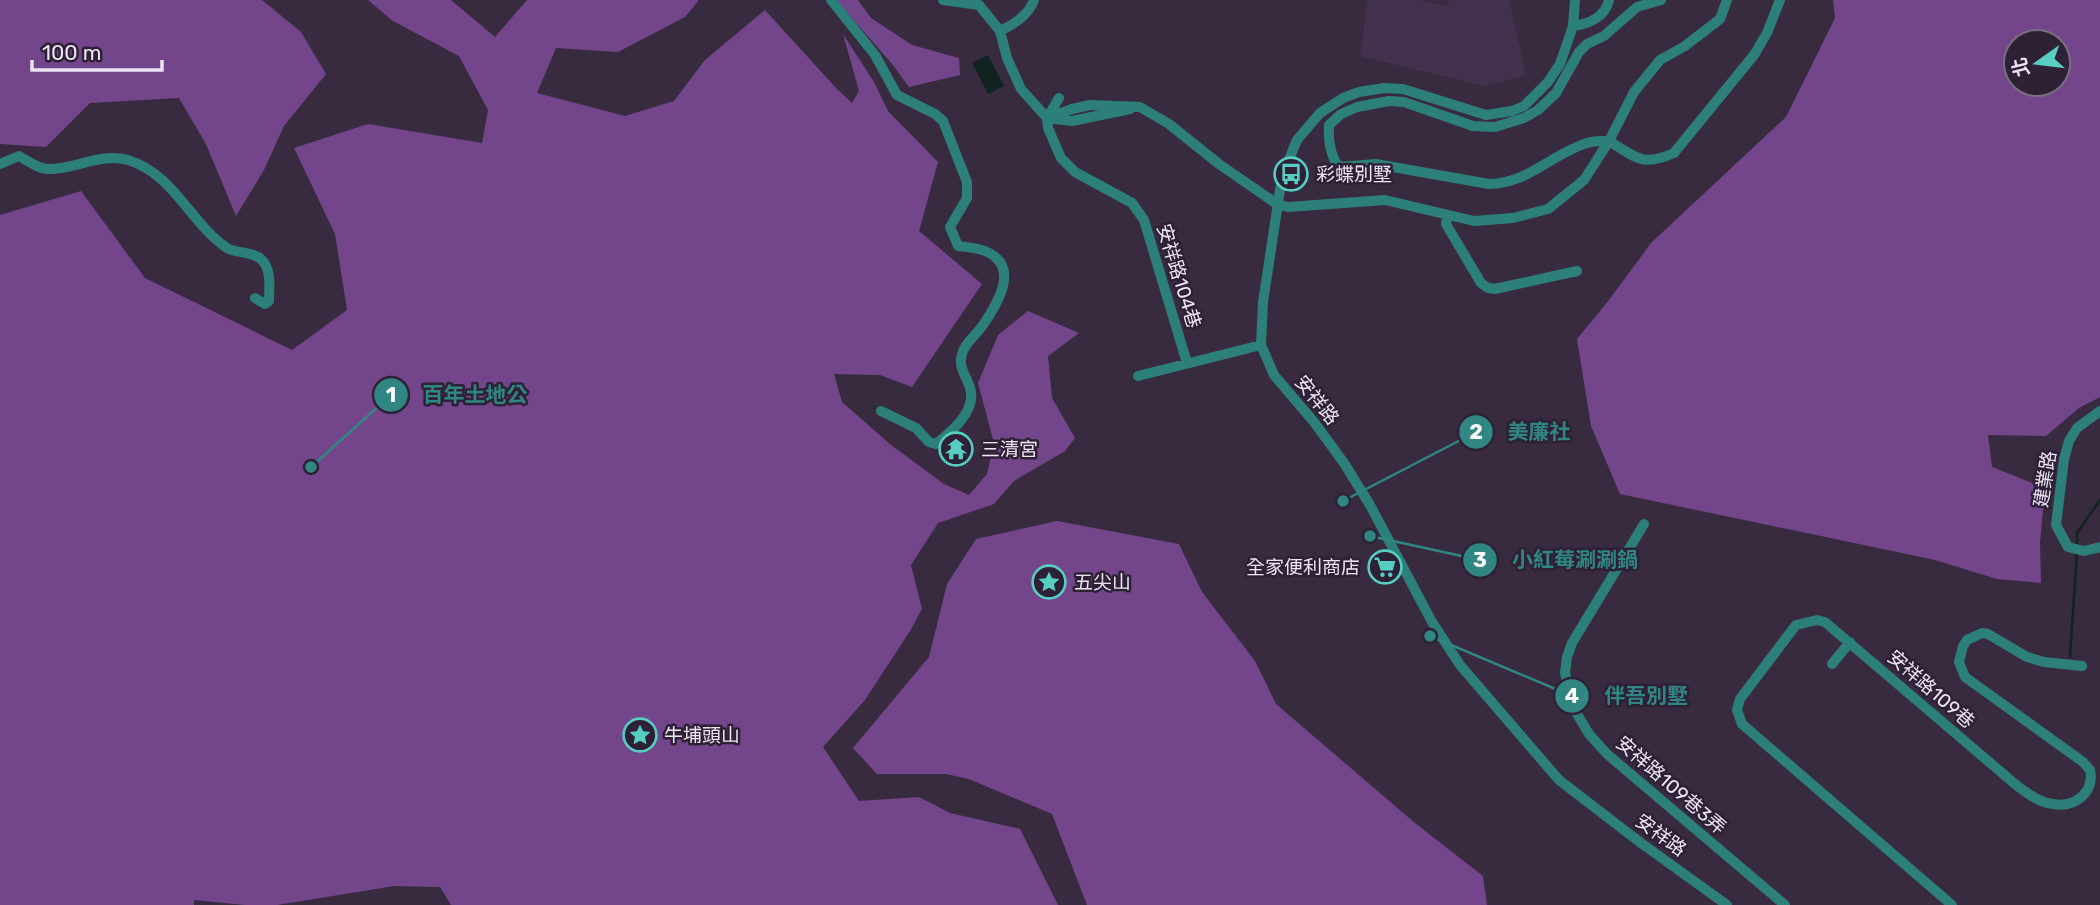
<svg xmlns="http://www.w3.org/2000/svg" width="2100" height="905" viewBox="0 0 2100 905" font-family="Rubik,'Noto Sans TC',sans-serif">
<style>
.built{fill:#43324d}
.forest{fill:#73468b;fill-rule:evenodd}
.water{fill:#112321}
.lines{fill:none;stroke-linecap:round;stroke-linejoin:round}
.stream{stroke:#112321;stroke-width:2.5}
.minor{stroke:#2c8079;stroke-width:10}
.labels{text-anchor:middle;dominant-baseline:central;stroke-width:5;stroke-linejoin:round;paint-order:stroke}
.poi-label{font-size:19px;fill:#ece4f2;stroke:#2e2136;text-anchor:start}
.street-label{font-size:19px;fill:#ece4f2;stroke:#2e2136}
.leader{fill:none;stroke:#308682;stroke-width:2.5}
.callout-dot{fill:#308682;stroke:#2e2136;stroke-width:2.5}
.mark-label{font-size:21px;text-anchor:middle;font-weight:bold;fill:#fff}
.callout-label{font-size:21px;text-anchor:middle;font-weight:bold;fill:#308682;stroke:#2e2136;stroke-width:5;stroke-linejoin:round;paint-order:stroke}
</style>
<rect width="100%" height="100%" fill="#382b40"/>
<path class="built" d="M 1368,0 L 1419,0 L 1446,6 L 1449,0 L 1509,0 L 1526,75 L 1484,86 L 1360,56 Z"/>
<path class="forest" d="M 0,0 L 262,0 L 301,32 L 326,74 L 284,126 L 264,170 L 236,216 L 206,144 L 179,98 L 90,103 L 46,147 L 0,144 Z
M 368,0 L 451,0 L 495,37 L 527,0 L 699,0 L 685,17 L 618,52 L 556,48 L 537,93 L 625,116 L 674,101 L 705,60 L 765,10 L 836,88 L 852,103 L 859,91 L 843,34 L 874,82 L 888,111 L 938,162 L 919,231 L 982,284 L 912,387 L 880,375 L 834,374 L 842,402 L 891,445 L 944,484 L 969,495 L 987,474 L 994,443 L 978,383 L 998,335 L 1028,311 L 1079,333 L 1048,356 L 1052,398 L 1075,438 L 1065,451 L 1014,481 L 994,504 L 938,523 L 911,565 L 922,609 L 910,631 L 865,700 L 823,747 L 859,801 L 919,797 L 950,813 L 1020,829 L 1058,905 L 451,905 L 440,887 L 394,886 L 277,905 L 245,905 L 194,900 L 194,905 L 0,905 L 0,215 L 81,191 L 145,278 L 292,350 L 347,310 L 335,234 L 294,148 L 368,124 L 482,143 L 488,110 L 459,56 L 393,21 Z
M 836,0 L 858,0 L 871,18 L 912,45 L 959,58 L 960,75 L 909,87 L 893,65 Z
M 1833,0 L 2100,0 L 2100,397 L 2079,408 L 2046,436 L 1988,435 L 1992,467 L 2045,488 L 2040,543 L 2041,583 L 1997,579 L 1935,560 L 1620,494 L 1591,426 L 1577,339 L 1609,300 L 1651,243 L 1786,117 L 1835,18 ZM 2016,42 L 2058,42 L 2058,84 L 2016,84 Z
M 1057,521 L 1179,544 L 1202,592 L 1255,661 L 1276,704 L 1415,823 L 1483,876 L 1487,905 L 1087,905 L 1052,814 L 969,779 L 946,774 L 877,774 L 853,748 L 929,657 L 947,584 L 976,539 Z"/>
<path class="water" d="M 988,55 L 1004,86 L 988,94 L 972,63 Z"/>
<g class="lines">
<path class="stream" d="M 2077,546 L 2077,533 L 2100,500
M 2070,657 L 2077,552"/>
<path class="minor" d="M 831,0 L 875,55 L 897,95 L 935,114 L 943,121 L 967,182 L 967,198 L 950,227 L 958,246 C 966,247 977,248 985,251 C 1021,266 998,303 983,325 C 977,334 967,341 963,351 C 956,368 968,376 971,392 C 974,413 951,432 936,444 L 929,442 L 916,428 L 881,411
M 943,0 L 979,5 L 1000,31 L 1007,58 L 1021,89 L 1047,118
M 1575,0 L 1573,26 L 1560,64 L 1548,82 L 1524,106 L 1512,111 L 1486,115 L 1403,89 L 1384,88 L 1359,92 L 1343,98 L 1320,113 L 1297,140 L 1282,177 L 1263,302 L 1261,345 L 1274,375 L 1314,422 L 1344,463 L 1370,505 L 1432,622 L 1460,665 L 1559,780 L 1641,843 L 1727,905
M 1573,26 C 1589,24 1605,17 1609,0
M 1000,31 C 1014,24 1029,15 1034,0
M 1047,118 L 1072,109 L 1090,105 L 1140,107 L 1169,124 L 1219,164 L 1277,204 L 1288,207 L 1385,200 L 1474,221 L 1513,218 L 1548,209 L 1584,180 L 1609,141 L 1634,92 L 1660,60 L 1685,46 L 1720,19 L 1727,0
M 1047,118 L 1048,128 L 1061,158 L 1075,172 L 1132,203 L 1144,220 L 1187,363
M 1047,118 L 1059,98
M 1048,118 L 1072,121 L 1130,109
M 1609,141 C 1602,141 1594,140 1587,143 C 1551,154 1530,183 1489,184 L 1376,164 L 1339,167 C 1330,156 1328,138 1329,125 L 1341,114 L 1357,107 L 1389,101 L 1404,102 L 1473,126 L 1495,127 L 1524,118 L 1538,110 L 1556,93 L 1579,52 L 1587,44 L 1604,36 L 1637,7 L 1661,0
M 1609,141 C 1637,158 1642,167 1674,153 L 1754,55 L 1767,33 L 1780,0
M 0,164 L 19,156 C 28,161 39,169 48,169 C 74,170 101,152 128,160 C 174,174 190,223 227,248 C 237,254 253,251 262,260 C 272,270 269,289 269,301 L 265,304 L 255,298
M 1447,215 L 1446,224 L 1481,283 L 1488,288 L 1495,289 L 1577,271
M 1138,376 L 1261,345
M 2100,411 L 2077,428 L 2069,441 L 2064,459 L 2056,525 L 2068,547 L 2084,551 L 2100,547
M 1644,524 L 1572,643 L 1567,657 L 1565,673 L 1574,709 L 1589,734 L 1607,754 L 1785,905
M 1832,664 L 1850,642
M 1952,905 L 1742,724 L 1737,710 L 1740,699 L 1796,625 L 1817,620 L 1825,622 L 2015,784 C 2027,793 2038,802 2053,804 C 2075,808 2095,792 2090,770 L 2083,762 L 1965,677 L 1959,662 L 1963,646 L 1967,640 L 1982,633 L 1988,634 L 2027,657 L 2044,662 L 2082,666"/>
</g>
<defs>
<symbol id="bus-ring" viewBox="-11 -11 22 22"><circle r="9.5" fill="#2e2136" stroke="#56cec3" stroke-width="1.5"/><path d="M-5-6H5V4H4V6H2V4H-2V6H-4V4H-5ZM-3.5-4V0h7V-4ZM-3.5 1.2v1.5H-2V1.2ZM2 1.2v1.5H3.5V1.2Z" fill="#56cec3"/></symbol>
<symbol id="temple-ring" viewBox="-11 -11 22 22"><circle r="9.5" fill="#2e2136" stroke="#56cec3" stroke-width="1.5"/><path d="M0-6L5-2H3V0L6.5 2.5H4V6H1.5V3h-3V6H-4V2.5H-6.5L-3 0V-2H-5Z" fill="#56cec3"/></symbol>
<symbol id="supermarket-ring" viewBox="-11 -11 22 22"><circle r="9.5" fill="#2e2136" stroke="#56cec3" stroke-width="1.5"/><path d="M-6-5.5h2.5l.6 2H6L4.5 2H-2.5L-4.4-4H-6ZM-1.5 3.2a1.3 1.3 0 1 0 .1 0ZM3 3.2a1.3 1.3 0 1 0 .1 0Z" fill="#56cec3"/></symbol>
<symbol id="sight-ring" viewBox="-11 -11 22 22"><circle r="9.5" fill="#2e2136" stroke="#56cec3" stroke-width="1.5"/><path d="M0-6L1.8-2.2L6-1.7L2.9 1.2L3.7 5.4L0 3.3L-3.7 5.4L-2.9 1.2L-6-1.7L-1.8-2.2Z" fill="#56cec3"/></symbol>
</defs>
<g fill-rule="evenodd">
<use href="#bus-ring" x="1272" y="155" width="38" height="38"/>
<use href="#temple-ring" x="937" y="430" width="38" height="38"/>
<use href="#supermarket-ring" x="1366" y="548" width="38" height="38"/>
<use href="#sight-ring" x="1030" y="563" width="38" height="38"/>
<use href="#sight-ring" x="621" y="716" width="38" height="38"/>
</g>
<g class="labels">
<g class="poi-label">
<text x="1316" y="174">彩蝶別墅</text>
<text x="981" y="449">三清宮</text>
<text x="1360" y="567" text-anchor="end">全家便利商店</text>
<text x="1074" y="582">五尖山</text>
<text x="664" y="735">牛埔頭山</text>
</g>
<g class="street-label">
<text transform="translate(1179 276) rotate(73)">安祥路104巷</text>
<text transform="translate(1317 400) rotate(51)">安祥路</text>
<text transform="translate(2045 479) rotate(-81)">建業路</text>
<text transform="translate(1931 689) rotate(41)">安祥路109巷</text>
<text transform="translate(1671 785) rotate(41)">安祥路109巷3弄</text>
<text transform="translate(1661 835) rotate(36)">安祥路</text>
</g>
</g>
<path class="leader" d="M311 467L391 395M1343 501L1476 432M1370 536L1480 560M1430 636L1572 696"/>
<g class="callout-dot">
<circle cx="311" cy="467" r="7"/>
<circle cx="1343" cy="501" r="7"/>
<circle cx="1370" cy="536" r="7"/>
<circle cx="1430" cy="636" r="7"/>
<circle cx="391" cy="395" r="18"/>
<circle cx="1476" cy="432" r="18"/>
<circle cx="1480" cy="560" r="18"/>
<circle cx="1572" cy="696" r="18"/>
</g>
<g class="mark-label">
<text x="391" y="402">1</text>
<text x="1476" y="439">2</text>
<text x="1480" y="567">3</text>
<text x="1572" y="703">4</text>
</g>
<g class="callout-label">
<text x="475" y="402">百年土地公</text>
<text x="1539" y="439">美廉社</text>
<text x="1575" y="567">小紅莓涮涮鍋</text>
<text x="1646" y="703">伴吾別墅</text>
</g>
<g transform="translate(2037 63) rotate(256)"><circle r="33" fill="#2e2136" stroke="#7a6f81" stroke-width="2"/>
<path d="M0-5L12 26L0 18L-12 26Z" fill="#56cec3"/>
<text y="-10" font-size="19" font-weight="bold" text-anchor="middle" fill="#ece4f2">北</text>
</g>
<path d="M32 60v10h130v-10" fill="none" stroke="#ece4f2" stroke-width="3.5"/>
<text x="42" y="60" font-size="21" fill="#ece4f2" stroke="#2e2136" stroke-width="5" paint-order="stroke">100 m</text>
</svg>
